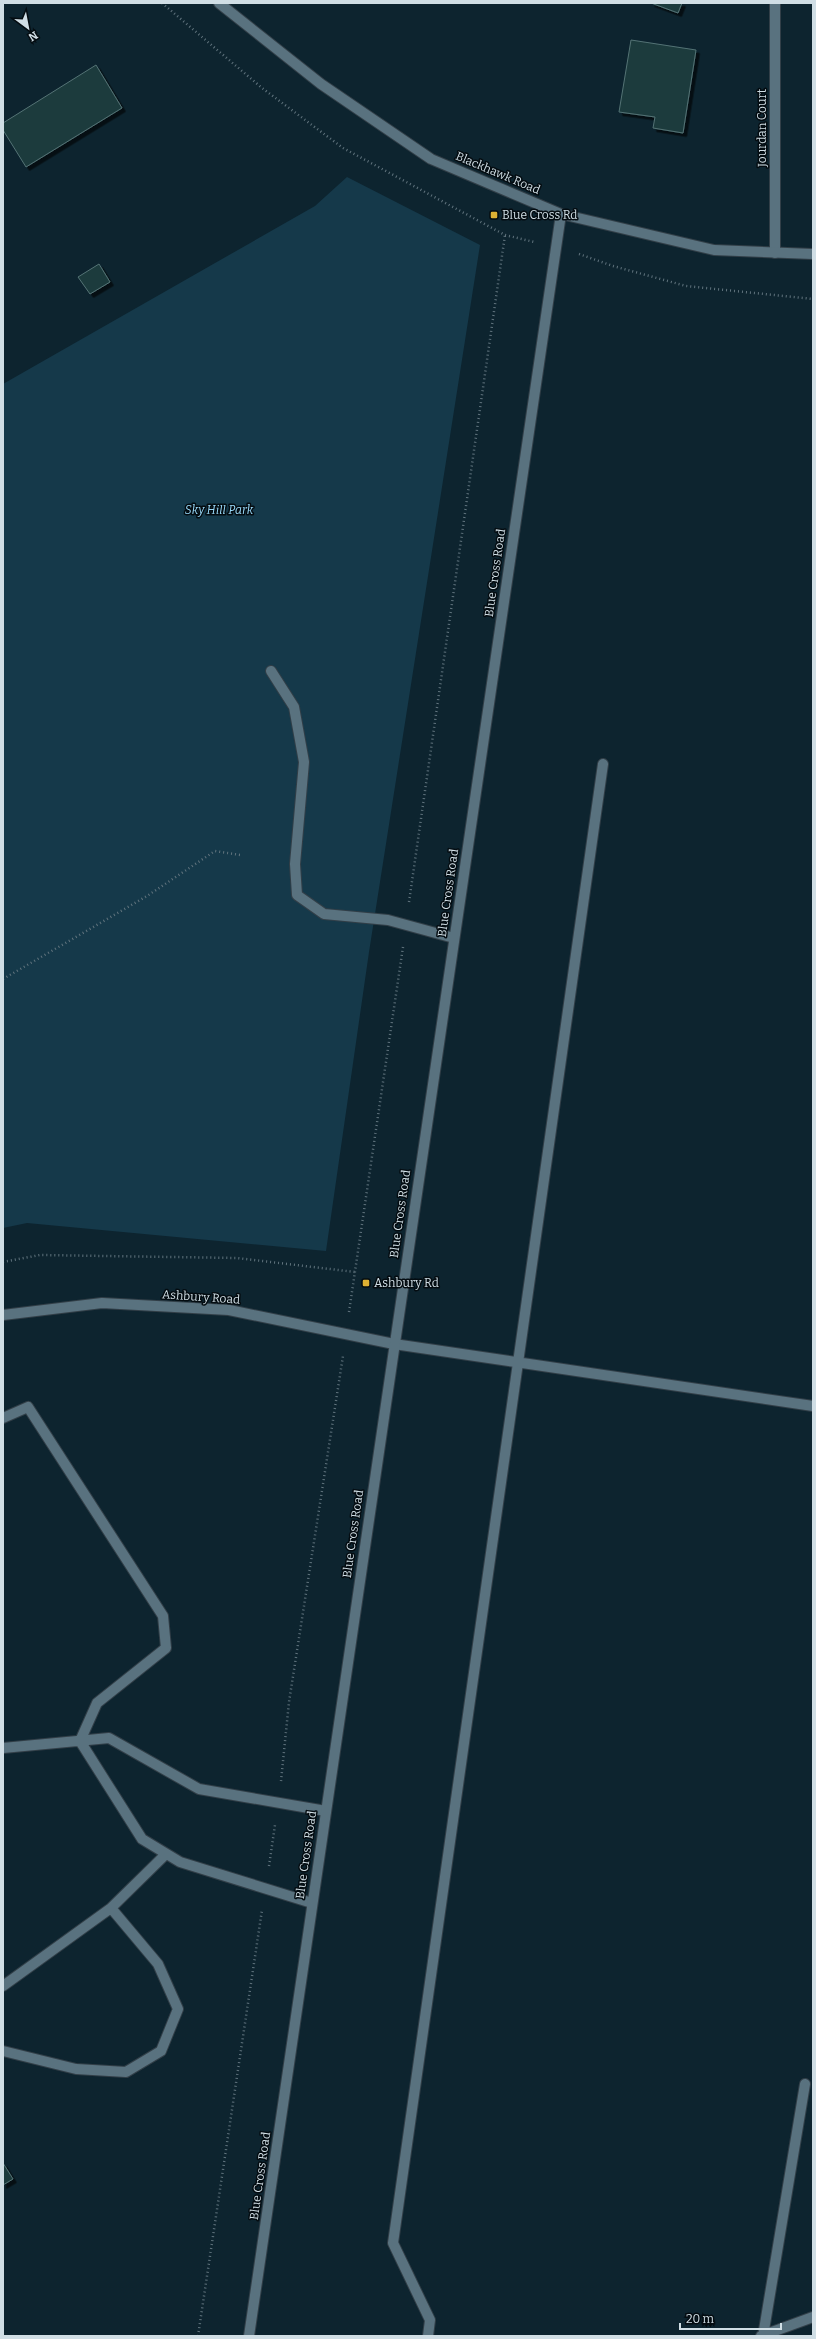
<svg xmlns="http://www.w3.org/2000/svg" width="816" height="2339" viewBox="0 0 816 2339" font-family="Bitter,serif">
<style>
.green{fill:#15394a}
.building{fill:#1d3b3d;stroke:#547375;filter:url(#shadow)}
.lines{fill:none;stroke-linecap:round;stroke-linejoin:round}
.lane-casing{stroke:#323f48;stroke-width:12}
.street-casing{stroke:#323f48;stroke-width:12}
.secondary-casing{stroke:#323f48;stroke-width:12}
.path{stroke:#61747e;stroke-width:2.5;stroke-dasharray:1 3;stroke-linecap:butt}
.lane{stroke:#59727f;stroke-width:10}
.street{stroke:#59727f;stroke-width:10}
.secondary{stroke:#59727f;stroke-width:10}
.poi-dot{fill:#deb133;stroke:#040c11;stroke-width:1.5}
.labels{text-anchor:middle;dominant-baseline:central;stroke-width:3;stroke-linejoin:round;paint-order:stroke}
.street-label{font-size:12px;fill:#d0dee5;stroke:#040c11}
.poi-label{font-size:12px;fill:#d0dee5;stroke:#040c11;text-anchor:start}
.park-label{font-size:12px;font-style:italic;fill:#9adafa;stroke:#040c11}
</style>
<defs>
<filter id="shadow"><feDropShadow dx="3.5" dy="3.5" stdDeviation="0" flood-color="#0009"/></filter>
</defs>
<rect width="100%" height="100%" fill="#0d242f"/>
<path class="green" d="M 347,177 L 480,245 L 369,952 L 326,1251 L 27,1223 L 3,1228 L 3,384 L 315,206 Z"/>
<path class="building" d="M 651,3 L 682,3 L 678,13 Z
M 631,40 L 696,50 L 683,133 L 653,128 L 655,117 L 619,112 Z
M 96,65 L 122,108 L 26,167 L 3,130 L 3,123 Z
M 99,264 L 110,282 L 90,294 L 78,277 Z
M 3,2163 L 13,2179 L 3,2185 Z"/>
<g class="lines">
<defs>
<path id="lane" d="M 271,671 L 294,707 L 304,762 L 295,864 L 297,895 L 324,914 L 388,920 L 454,938
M 394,1344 L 813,1406
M 3,1418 L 28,1407 L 163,1616 L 166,1648 L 97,1703 L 80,1741
M 80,1741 L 142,1839 L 180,1862 L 312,1903
M 3,1748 L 109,1738 L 199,1789 L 326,1811
M 3,1986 L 111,1908 L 166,1854
M 3,2051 L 76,2069 L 126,2072 L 161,2051 L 178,2009 L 158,1964 L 111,1908
M 428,2336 L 430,2320 L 393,2243 L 603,764
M 761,2336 L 813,2317
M 763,2336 L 805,2084"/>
<path id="street" d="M 775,3 L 775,253
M 3,1315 L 102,1303 L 229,1310 L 394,1344"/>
<path id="secondary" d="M 219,3 L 321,84 L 431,159 L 561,214 L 714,250 L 813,254
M 249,2336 L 561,214"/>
</defs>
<use href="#lane" class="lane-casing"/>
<use href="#street" class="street-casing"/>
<use href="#secondary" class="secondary-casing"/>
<path class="path" d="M 162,3 L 262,88 L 343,148 L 505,235 L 534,242
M 579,254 L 613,266 L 686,286 L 813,299
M 409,902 L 505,235
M 3,979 L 147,896 L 215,851 L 240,855
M 3,1262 L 40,1255 L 237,1258 L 355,1272
M 349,1312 L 403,947
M 281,1781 L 289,1702 L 343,1356
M 269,1866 L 275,1825
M 198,2336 L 262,1910"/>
<use href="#lane" class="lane"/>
<use href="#street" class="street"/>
<use href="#secondary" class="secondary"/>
</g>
<g class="poi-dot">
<rect x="490" y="211" width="8" height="8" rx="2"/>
<rect x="362" y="1279" width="8" height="8" rx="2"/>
</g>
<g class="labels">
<g class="street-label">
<text transform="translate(762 128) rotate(-90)">Jourdan Court</text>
<text transform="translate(498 173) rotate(23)">Blackhawk Road</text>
<text transform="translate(495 573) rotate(-82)">Blue Cross Road</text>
<text transform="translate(448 893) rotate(-82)">Blue Cross Road</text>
<text transform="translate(400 1214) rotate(-82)">Blue Cross Road</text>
<text transform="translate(201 1297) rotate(4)">Ashbury Road</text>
<text transform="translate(353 1534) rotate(-82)">Blue Cross Road</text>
<text transform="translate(306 1855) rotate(-82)">Blue Cross Road</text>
<text transform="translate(260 2176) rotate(-82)">Blue Cross Road</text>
</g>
<g class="poi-label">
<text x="502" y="215">Blue Cross Rd</text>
<text x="374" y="1283">Ashbury Rd</text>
</g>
<g class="park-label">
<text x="219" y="510">Sky Hill Park</text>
</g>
</g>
<rect width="816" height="2339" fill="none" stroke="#d0dee5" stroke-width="8"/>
<g transform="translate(28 28) rotate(148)" stroke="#040c11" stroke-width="3" paint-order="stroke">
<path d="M0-3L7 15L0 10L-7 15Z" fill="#d0dee5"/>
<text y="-6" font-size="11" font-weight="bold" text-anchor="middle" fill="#d0dee5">N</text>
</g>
<path d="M680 2323v6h101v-6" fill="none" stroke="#d0dee5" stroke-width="2"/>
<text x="686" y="2323" font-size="12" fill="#d0dee5" stroke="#040c11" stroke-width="3" paint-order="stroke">20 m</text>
</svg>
